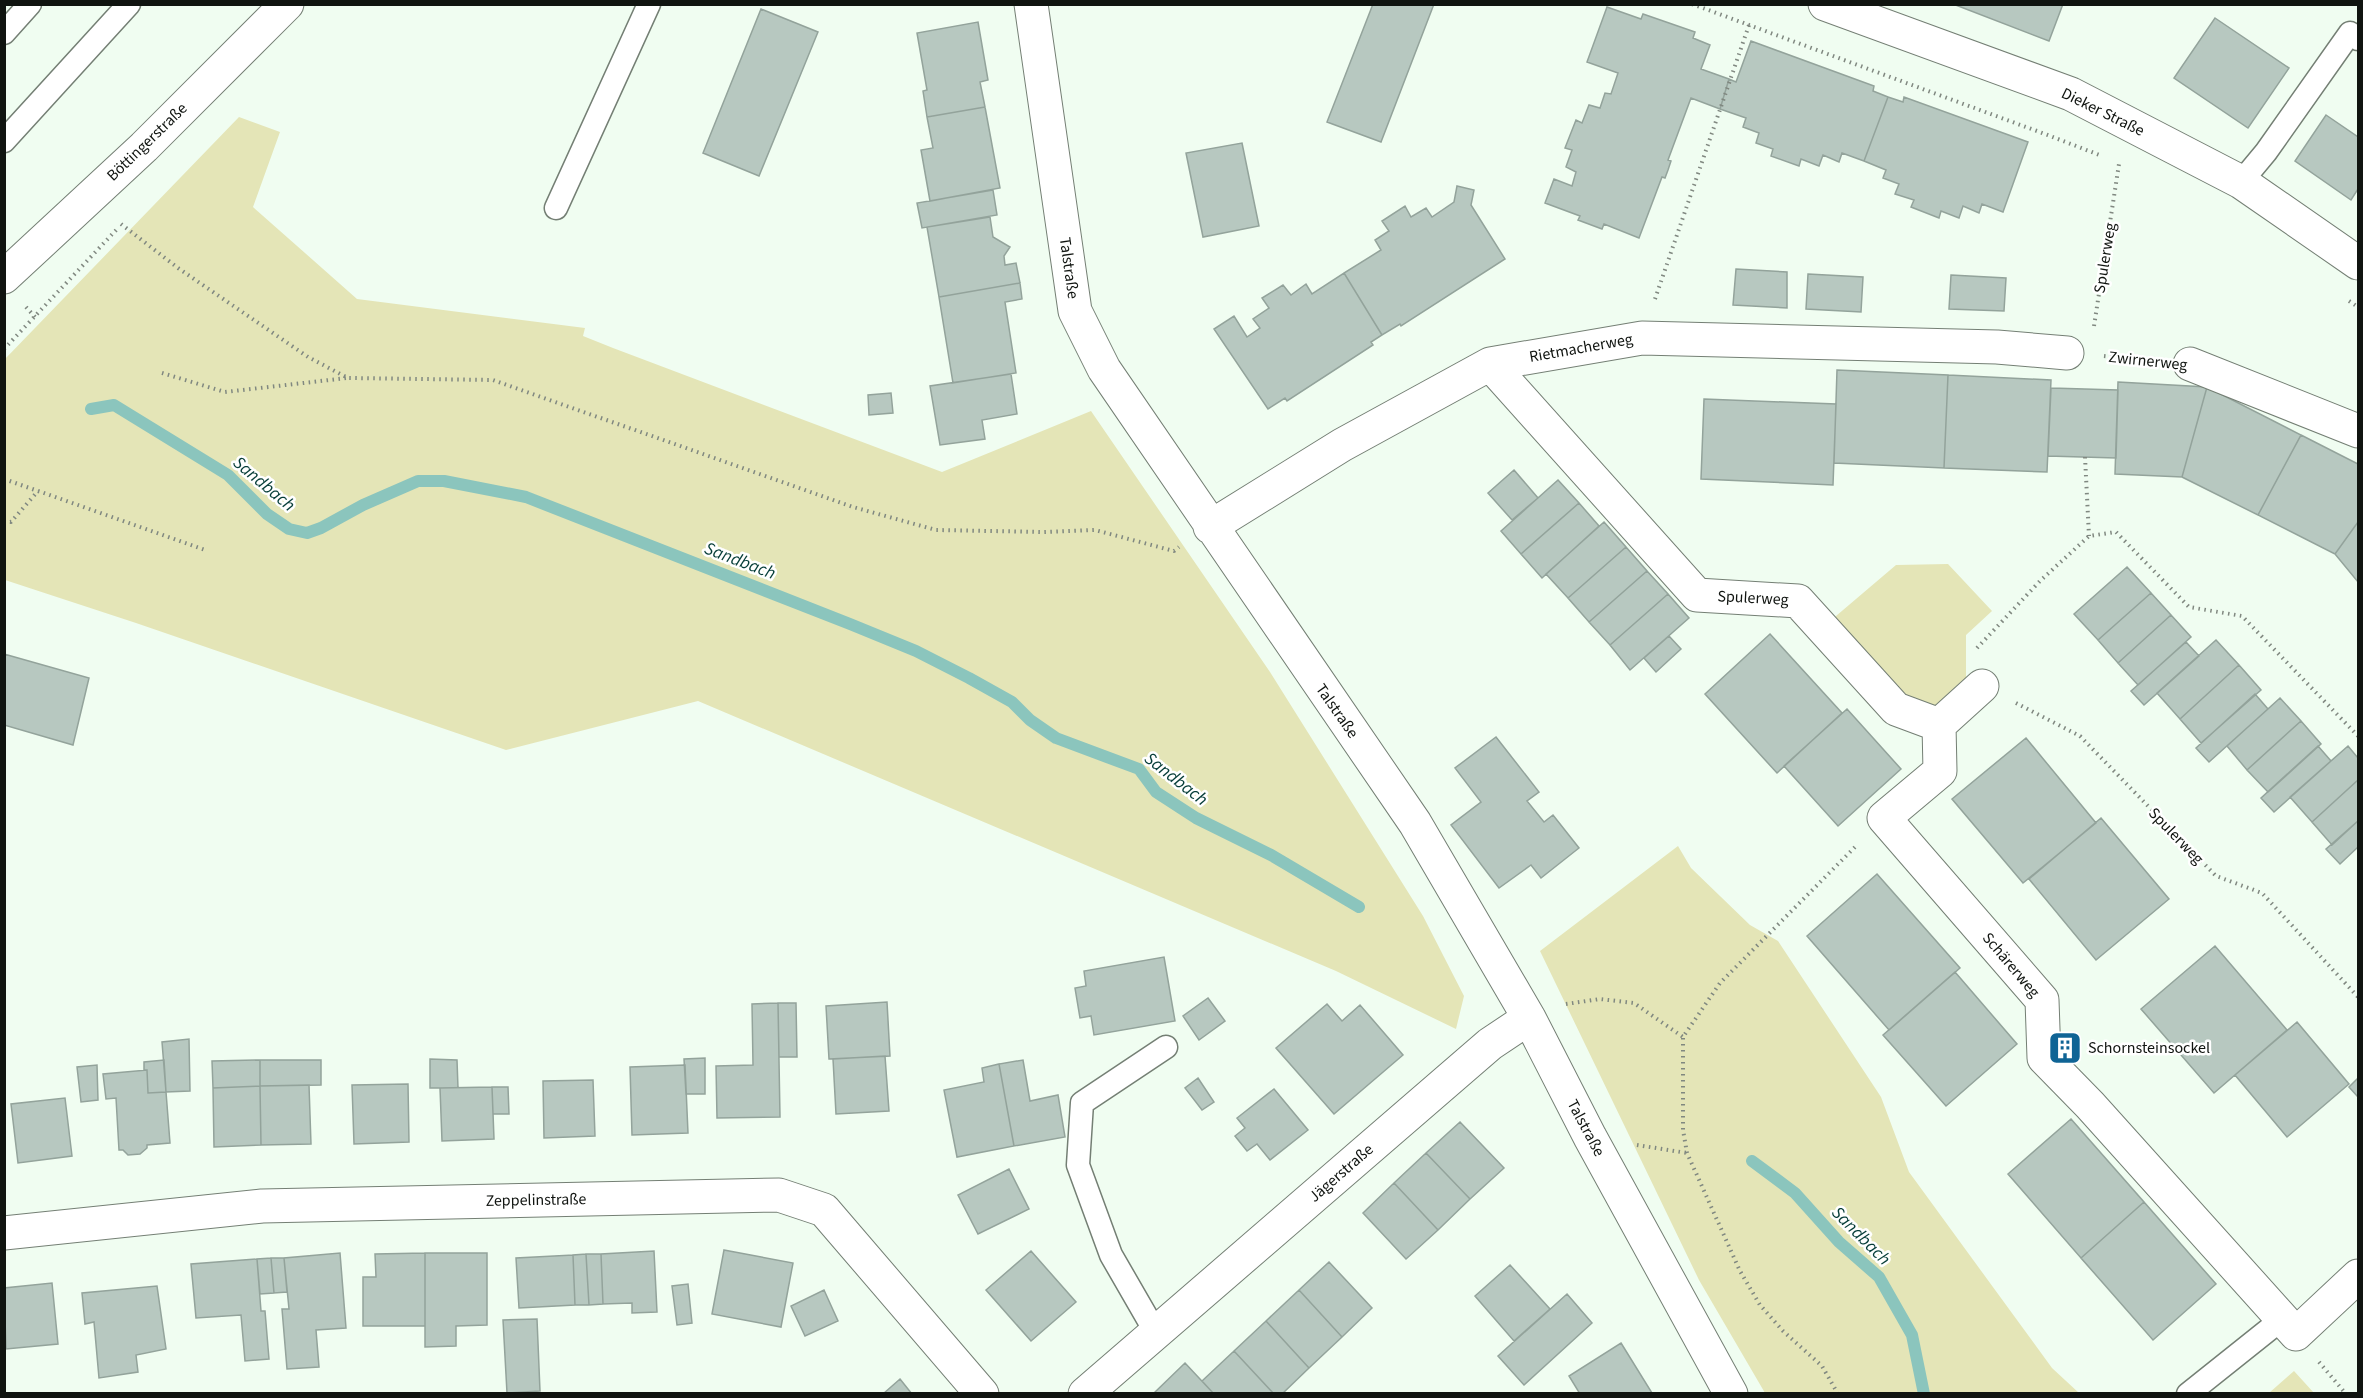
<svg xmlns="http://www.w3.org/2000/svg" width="2363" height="1398" viewBox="0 0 2363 1398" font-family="'Source Sans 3',sans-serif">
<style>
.green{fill:#e4e5b7}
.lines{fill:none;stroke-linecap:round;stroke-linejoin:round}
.stream{stroke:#8bc5bd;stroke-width:12}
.building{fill:#b7c8c0;stroke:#93a39b;stroke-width:1.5}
.lane-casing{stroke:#747f74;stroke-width:25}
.street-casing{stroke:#747f74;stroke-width:35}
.secondary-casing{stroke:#747f74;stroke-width:35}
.path{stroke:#808880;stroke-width:4;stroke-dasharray:1.5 4.5;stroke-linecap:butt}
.lane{stroke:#fff;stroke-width:22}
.street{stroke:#fff;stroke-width:33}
.secondary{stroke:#fff;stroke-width:33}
.labels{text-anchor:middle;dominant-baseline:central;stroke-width:5;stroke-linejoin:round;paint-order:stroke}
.street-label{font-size:16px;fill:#101410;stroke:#fff}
.poi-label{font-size:16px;fill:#101410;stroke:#fff;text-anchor:start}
.water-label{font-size:18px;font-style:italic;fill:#063d38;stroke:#fff}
</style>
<rect width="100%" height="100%" fill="#f0fdf1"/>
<path class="green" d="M 239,117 L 280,132 L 253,207 L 357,299 L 585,328 L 583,336 L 613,348 L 942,472 L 1091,411 L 1270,672 L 1423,916 L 1464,996 L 1456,1029 L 1336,971 L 698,701 L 506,750 L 136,623 L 5,580 L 5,359 Z
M 1948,564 L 1992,611 L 1966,635 L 1966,681 L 1934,707 L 1897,697 L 1833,627 L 1836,616 L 1896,565 Z
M 1678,846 L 1691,868 L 1750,925 L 1778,941 L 1881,1097 L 1909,1172 L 2052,1368 L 2079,1393 L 1765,1393 L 1699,1280 L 1540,951 Z
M 2294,1371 L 2314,1393 L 2269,1393 Z"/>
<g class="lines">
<path class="stream" d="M 91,409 L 114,405 L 228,475 L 267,514 L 289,529 L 307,533 L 321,528 L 363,505 L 418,481 L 444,481 L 526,497 L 850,624 L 916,651 L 969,678 L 1012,702 L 1030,720 L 1056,738 L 1139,769 L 1156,792 L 1196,818 L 1271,855 L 1359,907
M 1752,1161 L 1795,1193 L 1839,1242 L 1879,1277 L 1912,1335 L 1924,1394"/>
</g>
<path class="building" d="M 1373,4 L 1434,4 L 1381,142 L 1327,122 Z
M 1953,4 L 2063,4 L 2049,41 Z
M 1607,7 L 1641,19 L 1643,14 L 1695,32 L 1693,38 L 1710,45 L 1701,69 L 1729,79 L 1720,109 L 1691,98 L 1668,160 L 1671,161 L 1668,170 L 1665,178 L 1662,177 L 1639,238 L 1604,224 L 1602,229 L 1578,220 L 1580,216 L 1545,203 L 1554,179 L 1572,186 L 1576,172 L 1566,167 L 1572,150 L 1565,148 L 1576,120 L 1582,123 L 1589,105 L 1600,108 L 1605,93 L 1611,94 L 1618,73 L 1587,62 Z
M 761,9 L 818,32 L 759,176 L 703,153 Z
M 2215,18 L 2289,68 L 2248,128 L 2174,78 Z
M 978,22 L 988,80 L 980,82 L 985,107 L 927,117 L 923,91 L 927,90 L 917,33 Z
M 1751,41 L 1874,86 L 1873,91 L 1888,97 L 1864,161 L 1842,153 L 1839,162 L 1823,155 L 1819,166 L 1801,159 L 1799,166 L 1771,156 L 1773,149 L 1756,143 L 1759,133 L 1743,127 L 1746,118 L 1720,109 L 1729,79 L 1736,82 Z
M 1888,97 L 1903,102 L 1904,97 L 2028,142 L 2003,212 L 1982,204 L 1979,213 L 1963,206 L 1959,218 L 1941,211 L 1939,218 L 1911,207 L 1914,200 L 1895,194 L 1899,184 L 1883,178 L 1886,170 L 1864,161 Z
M 985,107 L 1000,188 L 930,201 L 921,150 L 933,148 L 927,117 Z
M 2326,115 L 2358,137 L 2358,189 L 2351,200 L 2295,161 Z
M 1242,143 L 1259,226 L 1203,237 L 1186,153 Z
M 1457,186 L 1474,190 L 1471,205 L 1505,259 L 1401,326 L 1400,324 L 1382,335 L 1344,273 L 1381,250 L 1375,240 L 1389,231 L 1382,221 L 1405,206 L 1411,217 L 1426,208 L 1432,217 L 1454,202 Z
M 993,190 L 997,215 L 922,228 L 917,203 Z
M 990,217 L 993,237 L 1010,247 L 1004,256 L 1005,265 L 1016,263 L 1020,283 L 939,297 L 927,227 Z
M 1736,269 L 1787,272 L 1787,308 L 1733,305 Z
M 1344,273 L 1382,335 L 1371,342 L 1373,345 L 1287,401 L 1285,398 L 1268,409 L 1214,329 L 1234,316 L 1247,337 L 1260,328 L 1253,319 L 1269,308 L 1262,298 L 1283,285 L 1291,295 L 1306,284 L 1312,294 Z
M 1808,274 L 1863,277 L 1861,312 L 1806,309 Z
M 1951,275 L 2006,278 L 2004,311 L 1949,309 Z
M 1020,283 L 1022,299 L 1005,302 L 1016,373 L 953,383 L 939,297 Z
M 1837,370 L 1948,375 L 1944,468 L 1834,463 Z
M 1011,374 L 1017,414 L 982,420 L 985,439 L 940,445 L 930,386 Z
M 1948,375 L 2051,380 L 2047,472 L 1944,468 Z
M 2118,382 L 2207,387 L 2182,477 L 2115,474 Z
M 2207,387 L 2301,435 L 2258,515 L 2182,477 Z
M 2051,388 L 2118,390 L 2116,458 L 2048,456 Z
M 891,393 L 893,413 L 869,415 L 868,395 Z
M 1704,399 L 1836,404 L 1833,485 L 1701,479 Z
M 2301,435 L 2358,464 L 2358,522 L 2335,554 L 2258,515 Z
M 1514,470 L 1538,498 L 1512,520 L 1488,493 Z
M 1558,480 L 1579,503 L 1521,554 L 1501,531 Z
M 1579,503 L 1599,526 L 1542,578 L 1521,554 Z
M 1604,522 L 1626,547 L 1568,598 L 1546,574 Z
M 2358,522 L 2358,582 L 2335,554 Z
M 1626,547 L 1647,571 L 1589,622 L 1568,598 Z
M 2127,567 L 2151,593 L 2098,640 L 2074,614 Z
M 1647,571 L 1668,594 L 1610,645 L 1589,622 Z
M 2151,593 L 2171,615 L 2118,663 L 2098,640 Z
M 1668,594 L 1689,618 L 1630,670 L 1610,645 Z
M 2171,615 L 2191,637 L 2138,685 L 2118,663 Z
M 1770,634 L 1842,713 L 1777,773 L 1705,694 Z
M 1669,636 L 1681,649 L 1656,672 L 1644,658 Z
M 2216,640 L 2239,665 L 2180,719 L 2157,693 Z
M 2186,642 L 2199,656 L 2144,705 L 2131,691 Z
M 4,654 L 89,678 L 73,745 L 4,725 Z
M 2239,665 L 2261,690 L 2201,743 L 2180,719 Z
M 2255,694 L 2268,709 L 2209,762 L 2196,748 Z
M 2280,698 L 2301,721 L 2247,770 L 2227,746 Z
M 1847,709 L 1901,769 L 1838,826 L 1784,766 Z
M 2301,721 L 2321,744 L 2268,792 L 2247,770 Z
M 1496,737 L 1539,792 L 1527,801 L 1544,822 L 1553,815 L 1579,848 L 1541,878 L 1531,865 L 1499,888 L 1451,825 L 1481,802 L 1455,768 Z
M 2026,738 L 2096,823 L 2023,883 L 1952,799 Z
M 2318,746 L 2331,761 L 2274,812 L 2261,798 Z
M 2348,746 L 2358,758 L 2358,780 L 2312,822 L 2290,797 Z
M 2358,780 L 2358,821 L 2332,845 L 2312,822 Z
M 2101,818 L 2169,899 L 2096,960 L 2029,879 Z
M 2358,821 L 2358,847 L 2340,864 L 2326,849 Z
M 1877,874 L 1960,968 L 1889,1030 L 1807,936 Z
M 2215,946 L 2287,1030 L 2214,1093 L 2141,1009 Z
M 1164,957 L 1175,1021 L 1094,1035 L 1091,1016 L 1080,1018 L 1075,988 L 1086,986 L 1084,971 Z
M 1955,972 L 2017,1044 L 1946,1106 L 1883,1035 Z
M 1208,998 L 1225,1021 L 1199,1040 L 1183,1016 Z
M 887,1002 L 890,1056 L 829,1059 L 826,1006 Z
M 778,1003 L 780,1117 L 717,1118 L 716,1066 L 753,1065 L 752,1004 Z
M 778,1003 L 796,1003 L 797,1057 L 779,1057 Z
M 1327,1004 L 1342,1021 L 1360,1005 L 1403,1055 L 1334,1114 L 1276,1048 Z
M 2297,1022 L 2349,1084 L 2287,1137 L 2235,1075 Z
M 2067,1036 L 2073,1039 L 2076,1045 L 2076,1052 L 2071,1057 L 2064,1058 L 2055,1043 L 2060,1038 Z
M 189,1039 L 190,1091 L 166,1092 L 162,1042 Z
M 885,1056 L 889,1111 L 836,1114 L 833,1059 Z
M 705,1058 L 705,1094 L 686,1094 L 684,1059 Z
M 430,1059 L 457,1060 L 458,1088 L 430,1088 Z
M 164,1060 L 166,1092 L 148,1093 L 147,1070 L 144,1070 L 144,1062 Z
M 260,1060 L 260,1086 L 213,1088 L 212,1061 Z
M 260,1060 L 321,1060 L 321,1085 L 260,1086 Z
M 1023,1060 L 1030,1101 L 1058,1095 L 1065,1137 L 1014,1146 L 999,1064 Z
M 999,1064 L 1014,1146 L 957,1157 L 944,1090 L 984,1082 L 982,1068 Z
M 97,1065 L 98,1100 L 81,1102 L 77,1067 Z
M 685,1065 L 688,1133 L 632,1135 L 630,1067 Z
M 147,1070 L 148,1093 L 166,1092 L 170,1143 L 147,1145 L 147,1148 L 140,1154 L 128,1155 L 123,1150 L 119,1150 L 116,1098 L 106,1099 L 103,1074 Z
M 1198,1078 L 1214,1102 L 1202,1110 L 1185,1088 Z
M 2358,1078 L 2358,1097 L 2349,1087 Z
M 593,1080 L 595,1136 L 544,1138 L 543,1081 Z
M 408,1084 L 409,1142 L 354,1144 L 352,1085 Z
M 309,1085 L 311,1144 L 261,1145 L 260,1086 Z
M 260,1086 L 261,1145 L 214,1147 L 213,1088 Z
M 492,1087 L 494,1139 L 442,1141 L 440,1088 Z
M 492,1087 L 508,1087 L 509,1114 L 493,1114 Z
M 1274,1089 L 1308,1130 L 1270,1160 L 1257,1144 L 1247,1151 L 1235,1136 L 1245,1128 L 1237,1118 Z
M 65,1098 L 72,1156 L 18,1163 L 11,1104 Z
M 2071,1119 L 2144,1202 L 2081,1258 L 2008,1174 Z
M 1460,1122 L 1504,1168 L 1470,1199 L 1426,1153 Z
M 1426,1153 L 1470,1199 L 1438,1230 L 1394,1183 Z
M 1009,1169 L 1029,1209 L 978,1234 L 958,1195 Z
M 1394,1183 L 1438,1230 L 1406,1259 L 1363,1213 Z
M 2144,1202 L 2216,1284 L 2153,1340 L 2081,1258 Z
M 724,1250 L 793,1263 L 781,1327 L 712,1314 Z
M 654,1251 L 657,1312 L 632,1313 L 632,1303 L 603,1304 L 601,1254 Z
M 1031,1251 L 1076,1302 L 1031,1341 L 986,1290 Z
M 340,1253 L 346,1328 L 316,1330 L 319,1367 L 287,1369 L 282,1309 L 289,1309 L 284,1258 Z
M 425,1253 L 425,1326 L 363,1326 L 363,1277 L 376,1277 L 375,1254 Z
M 425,1253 L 487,1253 L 487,1325 L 456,1326 L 456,1346 L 425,1347 Z
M 586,1254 L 589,1305 L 575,1305 L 573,1255 Z
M 586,1254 L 601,1254 L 603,1304 L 589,1305 Z
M 573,1255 L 575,1305 L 519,1308 L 516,1258 Z
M 271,1258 L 274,1293 L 260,1294 L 257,1259 Z
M 271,1258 L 284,1258 L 287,1292 L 274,1293 Z
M 257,1259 L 261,1311 L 265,1311 L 269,1359 L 245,1361 L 241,1315 L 196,1318 L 191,1264 Z
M 1329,1262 L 1372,1308 L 1342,1337 L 1299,1290 Z
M 1510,1265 L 1550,1309 L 1514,1341 L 1475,1296 Z
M 52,1283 L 58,1344 L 6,1349 L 4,1288 Z
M 688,1284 L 692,1323 L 677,1325 L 672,1286 Z
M 157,1286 L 166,1349 L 136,1355 L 138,1372 L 99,1378 L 94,1322 L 85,1324 L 82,1293 Z
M 824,1290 L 838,1321 L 805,1336 L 791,1306 Z
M 1299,1290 L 1342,1337 L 1309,1368 L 1266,1321 Z
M 1567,1294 L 1592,1323 L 1524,1385 L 1498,1356 Z
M 537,1319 L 540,1391 L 507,1393 L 503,1320 Z
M 1266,1321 L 1309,1368 L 1282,1394 L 1274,1394 L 1234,1351 Z
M 1621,1343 L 1652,1393 L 1580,1394 L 1569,1376 Z
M 1234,1351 L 1274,1394 L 1214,1394 L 1202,1381 Z
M 1185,1363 L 1214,1394 L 1153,1394 Z
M 900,1379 L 912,1394 L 883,1394 Z"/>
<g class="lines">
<defs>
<path id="lane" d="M 4,33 L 30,4
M 4,141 L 129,4
M 2241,182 L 2266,152 L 2350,33 L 2358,39
M 556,208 L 649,4
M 1156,1333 L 1111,1255 L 1078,1165 L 1082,1103 L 1166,1047
M 2188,1394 L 2282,1319"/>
<path id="street" d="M 1031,4 L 1075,311 L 1104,369 L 1415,823 L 1529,1018 L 1590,1137 L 1731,1394
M 1490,364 L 1697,595 L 1798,601 L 1896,709 L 1939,725 L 1982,686
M 2190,364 L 2358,431
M 1210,527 L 1342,445 L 1490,364 L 1642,338 L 1997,347 L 2067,353
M 1939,725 L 1940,771 L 1884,818 L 2042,1000 L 2044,1058 L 2090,1105 L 2296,1334 L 2358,1276
M 4,1233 L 262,1206 L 779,1195 L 824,1210 L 982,1394
M 1085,1394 L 1490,1044 L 1529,1018"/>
<path id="secondary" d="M 1825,4 L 2071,94 L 2241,182 L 2358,263
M 4,277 L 144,147 L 287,4"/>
</defs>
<use href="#lane" class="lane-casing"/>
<use href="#street" class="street-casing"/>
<use href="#secondary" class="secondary-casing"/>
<path class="path" d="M 1692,4 L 2045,134 L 2102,156
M 121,224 L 178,268 L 308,357 L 348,378 L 493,380 L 853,507 L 936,530 L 1044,532 L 1095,530 L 1174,551 L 1179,547
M 1655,299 L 1749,25
M 2349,301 L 2358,307
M 26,307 L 35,317
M 2094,326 L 2119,164
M 4,349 L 119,227
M 2104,356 L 2153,361
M 162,373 L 225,392 L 347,378
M 2085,457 L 2089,536
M 4,479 L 205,550
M 4,521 L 11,522 L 38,491
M 1977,648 L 2040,581 L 2089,536 L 2116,532 L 2189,607 L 2242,616 L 2358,736
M 2016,703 L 2080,736 L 2216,876 L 2262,893 L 2358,997
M 1566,1004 L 1600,999 L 1634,1003 L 1683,1037
M 1637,1145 L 1687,1153
M 2319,1362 L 2346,1394
M 1838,1394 L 1822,1366 L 1783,1331 L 1760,1305 L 1740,1271 L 1687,1153 L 1683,1130 L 1683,1037 L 1720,983 L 1858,844"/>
<use href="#lane" class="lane"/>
<use href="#street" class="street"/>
<use href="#secondary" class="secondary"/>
</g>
<defs>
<symbol id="building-square" viewBox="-11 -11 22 22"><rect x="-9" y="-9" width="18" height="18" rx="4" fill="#0f6495" stroke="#fff"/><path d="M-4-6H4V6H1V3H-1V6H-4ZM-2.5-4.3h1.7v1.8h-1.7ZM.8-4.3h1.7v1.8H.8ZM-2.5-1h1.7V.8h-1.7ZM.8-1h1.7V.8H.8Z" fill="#fff"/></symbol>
</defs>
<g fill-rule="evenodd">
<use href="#building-square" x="2046" y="1029" width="38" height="38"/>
</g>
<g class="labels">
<g class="street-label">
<text transform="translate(2103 112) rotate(26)">Dieker Straße</text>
<text transform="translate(147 142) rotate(-44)">Böttingerstraße</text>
<text transform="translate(2105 258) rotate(-81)">Spulerweg</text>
<text transform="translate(1069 268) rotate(82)">Talstraße</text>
<text transform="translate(1581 348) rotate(-10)">Rietmacherweg</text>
<text transform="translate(2148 361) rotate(6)">Zwirnerweg</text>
<text transform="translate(1753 598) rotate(3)">Spulerweg</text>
<text transform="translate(1337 711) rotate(55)">Talstraße</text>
<text transform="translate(2176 836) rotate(46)">Spulerweg</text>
<text transform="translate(2011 965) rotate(50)">Schärerweg</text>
<text transform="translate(1586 1128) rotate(62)">Talstraße</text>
<text transform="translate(1341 1173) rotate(-41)">Jägerstraße</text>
<text transform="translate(536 1200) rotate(-1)">Zeppelinstraße</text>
</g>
<g class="poi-label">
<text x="2088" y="1048">Schornsteinsockel</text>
</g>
<g class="water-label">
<text transform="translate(264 484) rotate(40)">Sandbach</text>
<text transform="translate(740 561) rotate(21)">Sandbach</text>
<text transform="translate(1176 779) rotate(38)">Sandbach</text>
<text transform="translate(1861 1236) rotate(45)">Sandbach</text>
</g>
</g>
<rect width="2363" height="1398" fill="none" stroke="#101410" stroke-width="12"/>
</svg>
